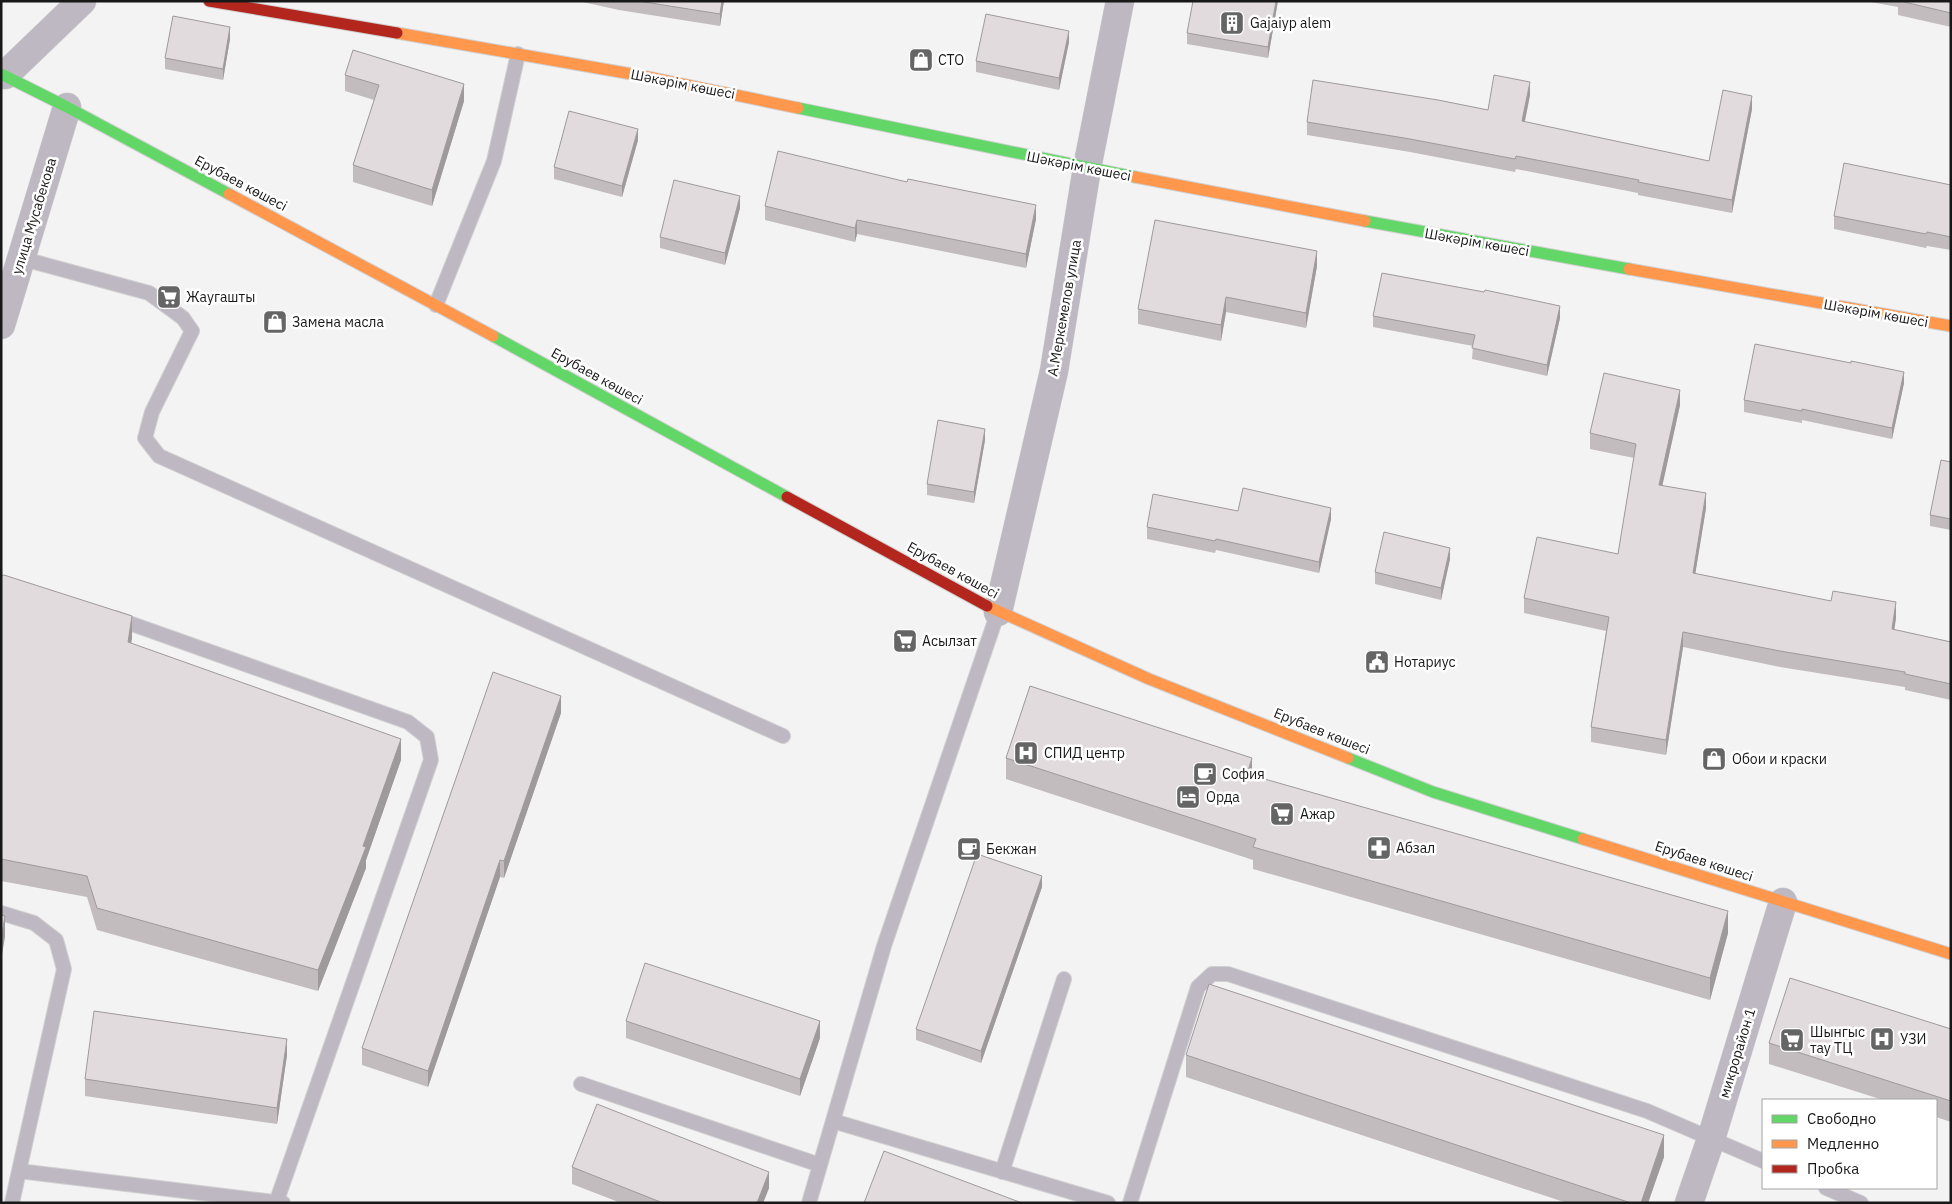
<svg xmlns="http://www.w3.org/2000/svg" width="1952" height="1204" viewBox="0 0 1952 1204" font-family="'IBM Plex Sans',sans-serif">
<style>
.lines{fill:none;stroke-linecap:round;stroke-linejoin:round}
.lane-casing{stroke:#d1d0d1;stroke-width:16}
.street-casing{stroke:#d1d0d1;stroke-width:29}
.fast-casing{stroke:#d1d0d1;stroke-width:13}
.slow-casing{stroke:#d1d0d1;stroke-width:13}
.jam-casing{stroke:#d1d0d1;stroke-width:13}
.lane{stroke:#bdb8c2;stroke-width:14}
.street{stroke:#bdb8c2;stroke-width:28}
.fast{stroke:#63d668;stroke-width:11}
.slow{stroke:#ff974d;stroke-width:11}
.jam{stroke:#b3261e;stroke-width:11}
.wall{fill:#c2bcbe}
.shaded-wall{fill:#9e999b}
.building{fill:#e1dbdd;stroke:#9e999b}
.labels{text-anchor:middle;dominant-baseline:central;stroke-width:5;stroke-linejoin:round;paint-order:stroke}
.poi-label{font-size:14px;fill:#191819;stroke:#fff;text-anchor:start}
.street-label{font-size:14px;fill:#191819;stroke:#fff}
</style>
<rect width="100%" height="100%" fill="#f4f3f4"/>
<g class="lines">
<defs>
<path id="lane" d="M 20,258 L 149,293 L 183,318 L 192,331 L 152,412 L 145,438 L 159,456 L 783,736
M 436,305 L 494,161 L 518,54
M 115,618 L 408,722 L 427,737 L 431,760 L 276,1203
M 1,913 L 34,923 L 56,940 L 64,969 L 19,1171 L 283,1203
M 581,1084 L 820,1165
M 833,1121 L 1108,1203
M 1002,1172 L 1064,979
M 1826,1188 L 1861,1203
M 12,1203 L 19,1171
M 809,1203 L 884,946 L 998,612
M 1130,1203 L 1198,987 L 1212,974 L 1228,974 L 1647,1111 L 1763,1161"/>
<path id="street" d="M 5,75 L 82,1
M 1,325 L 67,107
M 998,612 L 1054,371 L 1087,168 L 1120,1
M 1689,1203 L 1711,1139 L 1783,902"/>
<path id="fast" d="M 1,74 L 67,107 L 229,194
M 798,108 L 1135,177
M 1365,221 L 1629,269
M 493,336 L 787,497
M 1348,758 L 1433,792 L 1583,839"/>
<path id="slow" d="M 397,33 L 643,76 L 798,108
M 1135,177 L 1365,221
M 229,194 L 493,336
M 1629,269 L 1951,326
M 987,606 L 1149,679 L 1348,758
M 1583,839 L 1951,954"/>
<path id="jam" d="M 209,1 L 397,33
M 787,497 L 987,606"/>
</defs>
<use href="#lane" class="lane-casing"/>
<use href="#street" class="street-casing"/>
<use href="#fast" class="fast-casing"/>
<use href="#slow" class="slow-casing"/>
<use href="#jam" class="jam-casing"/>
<use href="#lane" class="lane"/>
<use href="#street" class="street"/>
<use href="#fast" class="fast"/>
<use href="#slow" class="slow"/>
<use href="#jam" class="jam"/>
</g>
<path class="wall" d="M 578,1 L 724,1 L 720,26 L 619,10 Z
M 1278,1 L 1268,58 L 1187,44 L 1187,33 Z
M 1865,1 L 1951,1 L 1951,27 L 1898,15 L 1898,7 Z
M 230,39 L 223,80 L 165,69 L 165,58 Z
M 1069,42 L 1059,90 L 976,72 L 976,61 Z
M 345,75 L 464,101 L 432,206 L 353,182 L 353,165 L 374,100 L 345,91 Z
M 1530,95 L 1525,122 L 1709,161 L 1752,109 L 1732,213 L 1638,195 L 1638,193 L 1516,169 L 1515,172 L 1410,152 L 1307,135 L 1307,122 L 1488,110 Z
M 638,140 L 622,197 L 554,179 L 554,167 Z
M 907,182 L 1036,219 L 1026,268 L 857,234 L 855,242 L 765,220 L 765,206 Z
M 1951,185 L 1951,250 L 1927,246 L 1926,248 L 1834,229 L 1834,216 Z
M 740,208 L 725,265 L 660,248 L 660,237 Z
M 1317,266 L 1306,328 L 1226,312 L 1221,341 L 1138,324 L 1138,309 Z
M 1373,316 L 1560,318 L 1547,376 L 1472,359 L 1473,346 L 1373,327 Z
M 1851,363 L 1904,383 L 1892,439 L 1802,420 L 1802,423 L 1744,412 L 1744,400 Z
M 1680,405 L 1662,486 L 1706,508 L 1695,574 L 1896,618 L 1894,630 L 1951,642 L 1951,700 L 1905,690 L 1905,687 L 1780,667 L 1683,647 L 1666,755 L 1591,742 L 1591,727 L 1606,631 L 1524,613 L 1524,598 L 1618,554 L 1634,458 L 1590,449 L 1590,433 Z
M 985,440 L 974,503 L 927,495 L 927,484 Z
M 1951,462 L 1951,530 L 1930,526 L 1930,515 Z
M 1238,511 L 1331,519 L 1319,573 L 1216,550 L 1215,553 L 1147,539 L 1147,527 Z
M 1450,559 L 1441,600 L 1375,584 L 1375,572 Z
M 1,576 L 132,638 L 131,643 L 401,760 L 366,860 L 366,868 L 318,991 L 97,930 L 87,897 L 1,881 Z
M 561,713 L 504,878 L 500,877 L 428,1087 L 362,1065 L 362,1048 Z
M 1006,758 L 1252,775 L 1728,933 L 1710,1000 L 1253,869 L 1253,860 L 1006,779 Z
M 1042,887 L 981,1063 L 916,1040 L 916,1029 Z
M 626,1021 L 820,1038 L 800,1096 L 626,1038 Z
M 1951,1029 L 1951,1122 L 1936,1117 L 1936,1100 L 1883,1100 L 1769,1064 L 1769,1043 Z
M 287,1055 L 277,1124 L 85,1096 L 85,1079 Z
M 1186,1055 L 1664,1157 L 1648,1203 L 1567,1203 L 1186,1077 Z
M 572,1167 L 769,1188 L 763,1203 L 621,1203 L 572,1184 Z"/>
<path class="shaded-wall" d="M 722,1 L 724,1 L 720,26 L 720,14 Z
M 1276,1 L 1278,1 L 1268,58 L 1268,47 Z
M 230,27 L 230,39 L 223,80 L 223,69 Z
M 1069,31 L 1069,42 L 1059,90 L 1059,78 Z
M 1530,82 L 1530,95 L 1522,134 L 1522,121 Z
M 464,84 L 464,101 L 432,206 L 432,190 Z
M 1752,96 L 1752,109 L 1732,213 L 1732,200 Z
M 638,129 L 638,140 L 622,197 L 622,186 Z
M 740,196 L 740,208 L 725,265 L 725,253 Z
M 1036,205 L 1036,219 L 1026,268 L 1026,254 Z
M 857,220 L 857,234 L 855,242 L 855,228 Z
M 1317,251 L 1317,266 L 1306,328 L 1306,313 Z
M 1226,297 L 1226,312 L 1221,341 L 1221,325 Z
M 1560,306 L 1560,318 L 1547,376 L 1547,365 Z
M 1904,372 L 1904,383 L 1892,439 L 1892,428 Z
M 1680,390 L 1680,405 L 1659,501 L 1659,485 Z
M 985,429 L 985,440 L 974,503 L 974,492 Z
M 1706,493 L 1706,508 L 1693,588 L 1693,573 Z
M 1331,508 L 1331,519 L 1319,573 L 1319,562 Z
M 1450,548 L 1450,559 L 1441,600 L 1441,588 Z
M 1896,602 L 1896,618 L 1892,645 L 1892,629 Z
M 132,616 L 132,638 L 128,663 L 128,642 Z
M 1683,632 L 1683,647 L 1666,755 L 1666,740 Z
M 561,696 L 561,713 L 504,878 L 504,861 Z
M 401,739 L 401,760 L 366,860 L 366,868 L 318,991 L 318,970 Z
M 1252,758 L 1252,780 L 1247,774 Z
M 500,860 L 500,877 L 428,1087 L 428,1071 Z
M 1042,876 L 1042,887 L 981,1063 L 981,1051 Z
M 1728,911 L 1728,933 L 1710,1000 L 1710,978 Z
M 5,916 L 5,937 L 1,960 L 1,939 Z
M 820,1021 L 820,1038 L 800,1096 L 800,1079 Z
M 287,1039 L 287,1055 L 277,1124 L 277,1108 Z
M 1664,1135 L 1664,1157 L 1648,1203 L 1641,1203 Z
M 769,1172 L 769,1188 L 763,1203 L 757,1203 Z"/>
<path class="building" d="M 638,1 L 722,1 L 720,14 Z
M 1193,1 L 1276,1 L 1268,47 L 1187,33 Z
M 1900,1 L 1951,1 L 1951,13 Z
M 986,14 L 1069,31 L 1059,78 L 976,61 Z
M 173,16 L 230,27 L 223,69 L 165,58 Z
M 353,50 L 464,84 L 432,190 L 353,165 L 379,85 L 345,75 Z
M 1494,75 L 1530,82 L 1522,121 L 1709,161 L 1723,90 L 1752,96 L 1732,200 L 1638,182 L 1639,180 L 1516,156 L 1515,159 L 1410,139 L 1307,122 L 1313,80 L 1438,100 L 1488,110 Z
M 569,111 L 638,129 L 622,186 L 554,167 Z
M 778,151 L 907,182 L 908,179 L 1036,205 L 1026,254 L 857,220 L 855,228 L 765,206 Z
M 1844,163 L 1951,185 L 1951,237 L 1927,232 L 1926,234 L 1834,216 Z
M 674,180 L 740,196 L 725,253 L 660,237 Z
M 1155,220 L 1317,251 L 1306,313 L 1226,297 L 1221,325 L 1138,309 Z
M 1382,273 L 1484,292 L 1485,290 L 1560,306 L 1547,365 L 1472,348 L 1475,335 L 1373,316 Z
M 1755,344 L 1851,363 L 1851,361 L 1904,372 L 1892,428 L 1802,409 L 1802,411 L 1744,400 Z
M 1604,373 L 1680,390 L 1659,485 L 1706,493 L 1693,573 L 1831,601 L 1833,591 L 1896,602 L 1892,629 L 1951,642 L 1951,684 L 1905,674 L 1905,672 L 1780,651 L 1683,632 L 1666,740 L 1591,727 L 1609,617 L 1524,598 L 1537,537 L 1618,554 L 1636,444 L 1590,433 Z
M 938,420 L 985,429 L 974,492 L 927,484 Z
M 1941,460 L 1951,462 L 1951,519 L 1930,515 Z
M 1243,488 L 1331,508 L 1319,562 L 1216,539 L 1215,541 L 1147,527 L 1153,494 L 1238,511 Z
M 1384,532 L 1450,548 L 1441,588 L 1375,572 Z
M 4,575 L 132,616 L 128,642 L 401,739 L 363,846 L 366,847 L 318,970 L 97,908 L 87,876 L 1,859 L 1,576 Z
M 493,672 L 561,696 L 504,861 L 500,860 L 428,1071 L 362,1048 Z
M 1030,686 L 1252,758 L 1247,774 L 1728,911 L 1710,978 L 1253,847 L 1256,839 L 1006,758 Z
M 977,854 L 1042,876 L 981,1051 L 916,1029 Z
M 1,915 L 5,916 L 1,939 Z
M 645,963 L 820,1021 L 800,1079 L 626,1021 Z
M 1790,978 L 1951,1029 L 1951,1101 L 1769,1043 Z
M 1209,984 L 1664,1135 L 1641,1203 L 1631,1203 L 1186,1055 Z
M 94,1011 L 287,1039 L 277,1108 L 85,1079 Z
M 597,1104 L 769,1172 L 757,1203 L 663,1203 L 572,1167 Z
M 884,1151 L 1022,1203 L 864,1203 Z"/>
<defs>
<symbol id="building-square" viewBox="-11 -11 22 22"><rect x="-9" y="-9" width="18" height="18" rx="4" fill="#666566" stroke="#fff"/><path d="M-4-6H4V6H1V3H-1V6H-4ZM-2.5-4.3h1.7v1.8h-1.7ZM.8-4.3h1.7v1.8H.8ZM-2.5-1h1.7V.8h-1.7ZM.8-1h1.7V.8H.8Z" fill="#fff"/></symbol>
<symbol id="shop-square" viewBox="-11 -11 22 22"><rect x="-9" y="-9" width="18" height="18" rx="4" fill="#666566" stroke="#fff"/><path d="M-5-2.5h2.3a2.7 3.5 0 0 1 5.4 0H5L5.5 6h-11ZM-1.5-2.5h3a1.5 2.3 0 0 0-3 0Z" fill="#fff"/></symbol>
<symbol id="supermarket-square" viewBox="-11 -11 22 22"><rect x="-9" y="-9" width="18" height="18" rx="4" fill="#666566" stroke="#fff"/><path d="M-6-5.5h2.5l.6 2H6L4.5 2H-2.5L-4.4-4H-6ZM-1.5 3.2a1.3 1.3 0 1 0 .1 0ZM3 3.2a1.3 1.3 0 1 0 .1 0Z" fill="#fff"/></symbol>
<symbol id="civic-square" viewBox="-11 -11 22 22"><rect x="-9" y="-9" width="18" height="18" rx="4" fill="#666566" stroke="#fff"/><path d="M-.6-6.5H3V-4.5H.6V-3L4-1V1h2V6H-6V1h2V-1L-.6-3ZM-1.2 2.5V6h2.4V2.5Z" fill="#fff"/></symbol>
<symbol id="hospital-square" viewBox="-11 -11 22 22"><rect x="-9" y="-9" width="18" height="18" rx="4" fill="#666566" stroke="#fff"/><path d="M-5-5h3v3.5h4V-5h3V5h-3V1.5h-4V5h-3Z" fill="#fff"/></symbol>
<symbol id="cafe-square" viewBox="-11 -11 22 22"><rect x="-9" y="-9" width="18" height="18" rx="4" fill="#666566" stroke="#fff"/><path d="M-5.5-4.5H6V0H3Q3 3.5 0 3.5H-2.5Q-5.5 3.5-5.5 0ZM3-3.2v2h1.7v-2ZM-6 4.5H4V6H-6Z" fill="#fff"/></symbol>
<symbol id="hotel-square" viewBox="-11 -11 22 22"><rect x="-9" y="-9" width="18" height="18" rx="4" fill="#666566" stroke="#fff"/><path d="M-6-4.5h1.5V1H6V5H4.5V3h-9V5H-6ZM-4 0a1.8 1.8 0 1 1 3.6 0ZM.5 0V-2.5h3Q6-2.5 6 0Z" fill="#fff"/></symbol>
<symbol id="pharmacy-square" viewBox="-11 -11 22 22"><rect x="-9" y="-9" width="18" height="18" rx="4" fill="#666566" stroke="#fff"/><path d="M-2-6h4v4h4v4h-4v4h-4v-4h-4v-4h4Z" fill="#fff"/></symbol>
</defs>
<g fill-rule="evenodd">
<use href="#building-square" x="1218" y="9" width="28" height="28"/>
<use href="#shop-square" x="907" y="46" width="28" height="28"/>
<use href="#supermarket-square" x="155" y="283" width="28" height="28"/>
<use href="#shop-square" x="261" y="308" width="28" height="28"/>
<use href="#supermarket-square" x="891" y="627" width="28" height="28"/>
<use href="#civic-square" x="1363" y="648" width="28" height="28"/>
<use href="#hospital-square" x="1012" y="739" width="28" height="28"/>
<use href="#shop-square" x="1700" y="745" width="28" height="28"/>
<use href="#cafe-square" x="1191" y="760" width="28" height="28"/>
<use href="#hotel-square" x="1174" y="783" width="28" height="28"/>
<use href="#supermarket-square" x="1268" y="800" width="28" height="28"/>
<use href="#pharmacy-square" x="1365" y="834" width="28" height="28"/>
<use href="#cafe-square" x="955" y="835" width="28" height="28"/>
<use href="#hospital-square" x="1868" y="1025" width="28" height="28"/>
<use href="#supermarket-square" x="1778" y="1026" width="28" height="28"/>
</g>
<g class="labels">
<g class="poi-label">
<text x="1250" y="23">Gajaiyp alem</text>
<text x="938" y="60">СТО</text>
<text x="186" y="297">Жаугашты</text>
<text x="292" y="322">Замена масла</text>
<text x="922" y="641">Асылзат</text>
<text x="1394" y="662">Нотариус</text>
<text x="1044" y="753">СПИД центр</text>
<text x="1732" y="759">Обои и краски</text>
<text x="1222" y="774">София</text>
<text x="1206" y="797">Орда</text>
<text x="1300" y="814">Ажар</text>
<text x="1396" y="848">Абзал</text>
<text x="986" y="849">Бекжан</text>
<text x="1810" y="1032">Шынгыс<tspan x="1810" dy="16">тау ТЦ</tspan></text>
<text x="1900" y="1039">УЗИ</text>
</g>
<g class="street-label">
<text transform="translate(683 84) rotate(11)">Шәкәрім көшесі</text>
<text transform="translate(1079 166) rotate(11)">Шәкәрім көшесі</text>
<text transform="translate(241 183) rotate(28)">Ерубаев көшесі</text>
<text transform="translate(34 216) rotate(-73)">улица Мусабекова</text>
<text transform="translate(1477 242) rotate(10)">Шәкәрім көшесі</text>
<text transform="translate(1064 308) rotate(-80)">А.Меркемелов улица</text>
<text transform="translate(1876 313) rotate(10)">Шәкәрім көшесі</text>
<text transform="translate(597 376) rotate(29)">Ерубаев көшесі</text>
<text transform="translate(953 570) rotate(29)">Ерубаев көшесі</text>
<text transform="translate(1322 731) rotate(22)">Ерубаев көшесі</text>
<text transform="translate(1704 861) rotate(18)">Ерубаев көшесі</text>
<text transform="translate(1737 1053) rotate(-73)">микрорайон 1</text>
</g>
</g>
<rect width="1952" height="1204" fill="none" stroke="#191819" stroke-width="5"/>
<rect x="1762" y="1099" width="175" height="90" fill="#ffffff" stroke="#a3a3a3"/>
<rect x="1772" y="1115" width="25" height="8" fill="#63d668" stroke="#a3a3a3"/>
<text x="1807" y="1124" font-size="15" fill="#191819">Свободно</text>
<rect x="1772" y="1140" width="25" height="8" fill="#ff974d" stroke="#a3a3a3"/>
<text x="1807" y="1149" font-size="15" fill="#191819">Медленно</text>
<rect x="1772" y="1165" width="25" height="8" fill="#b3261e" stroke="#a3a3a3"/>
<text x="1807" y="1174" font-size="15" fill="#191819">Пробка</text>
</svg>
